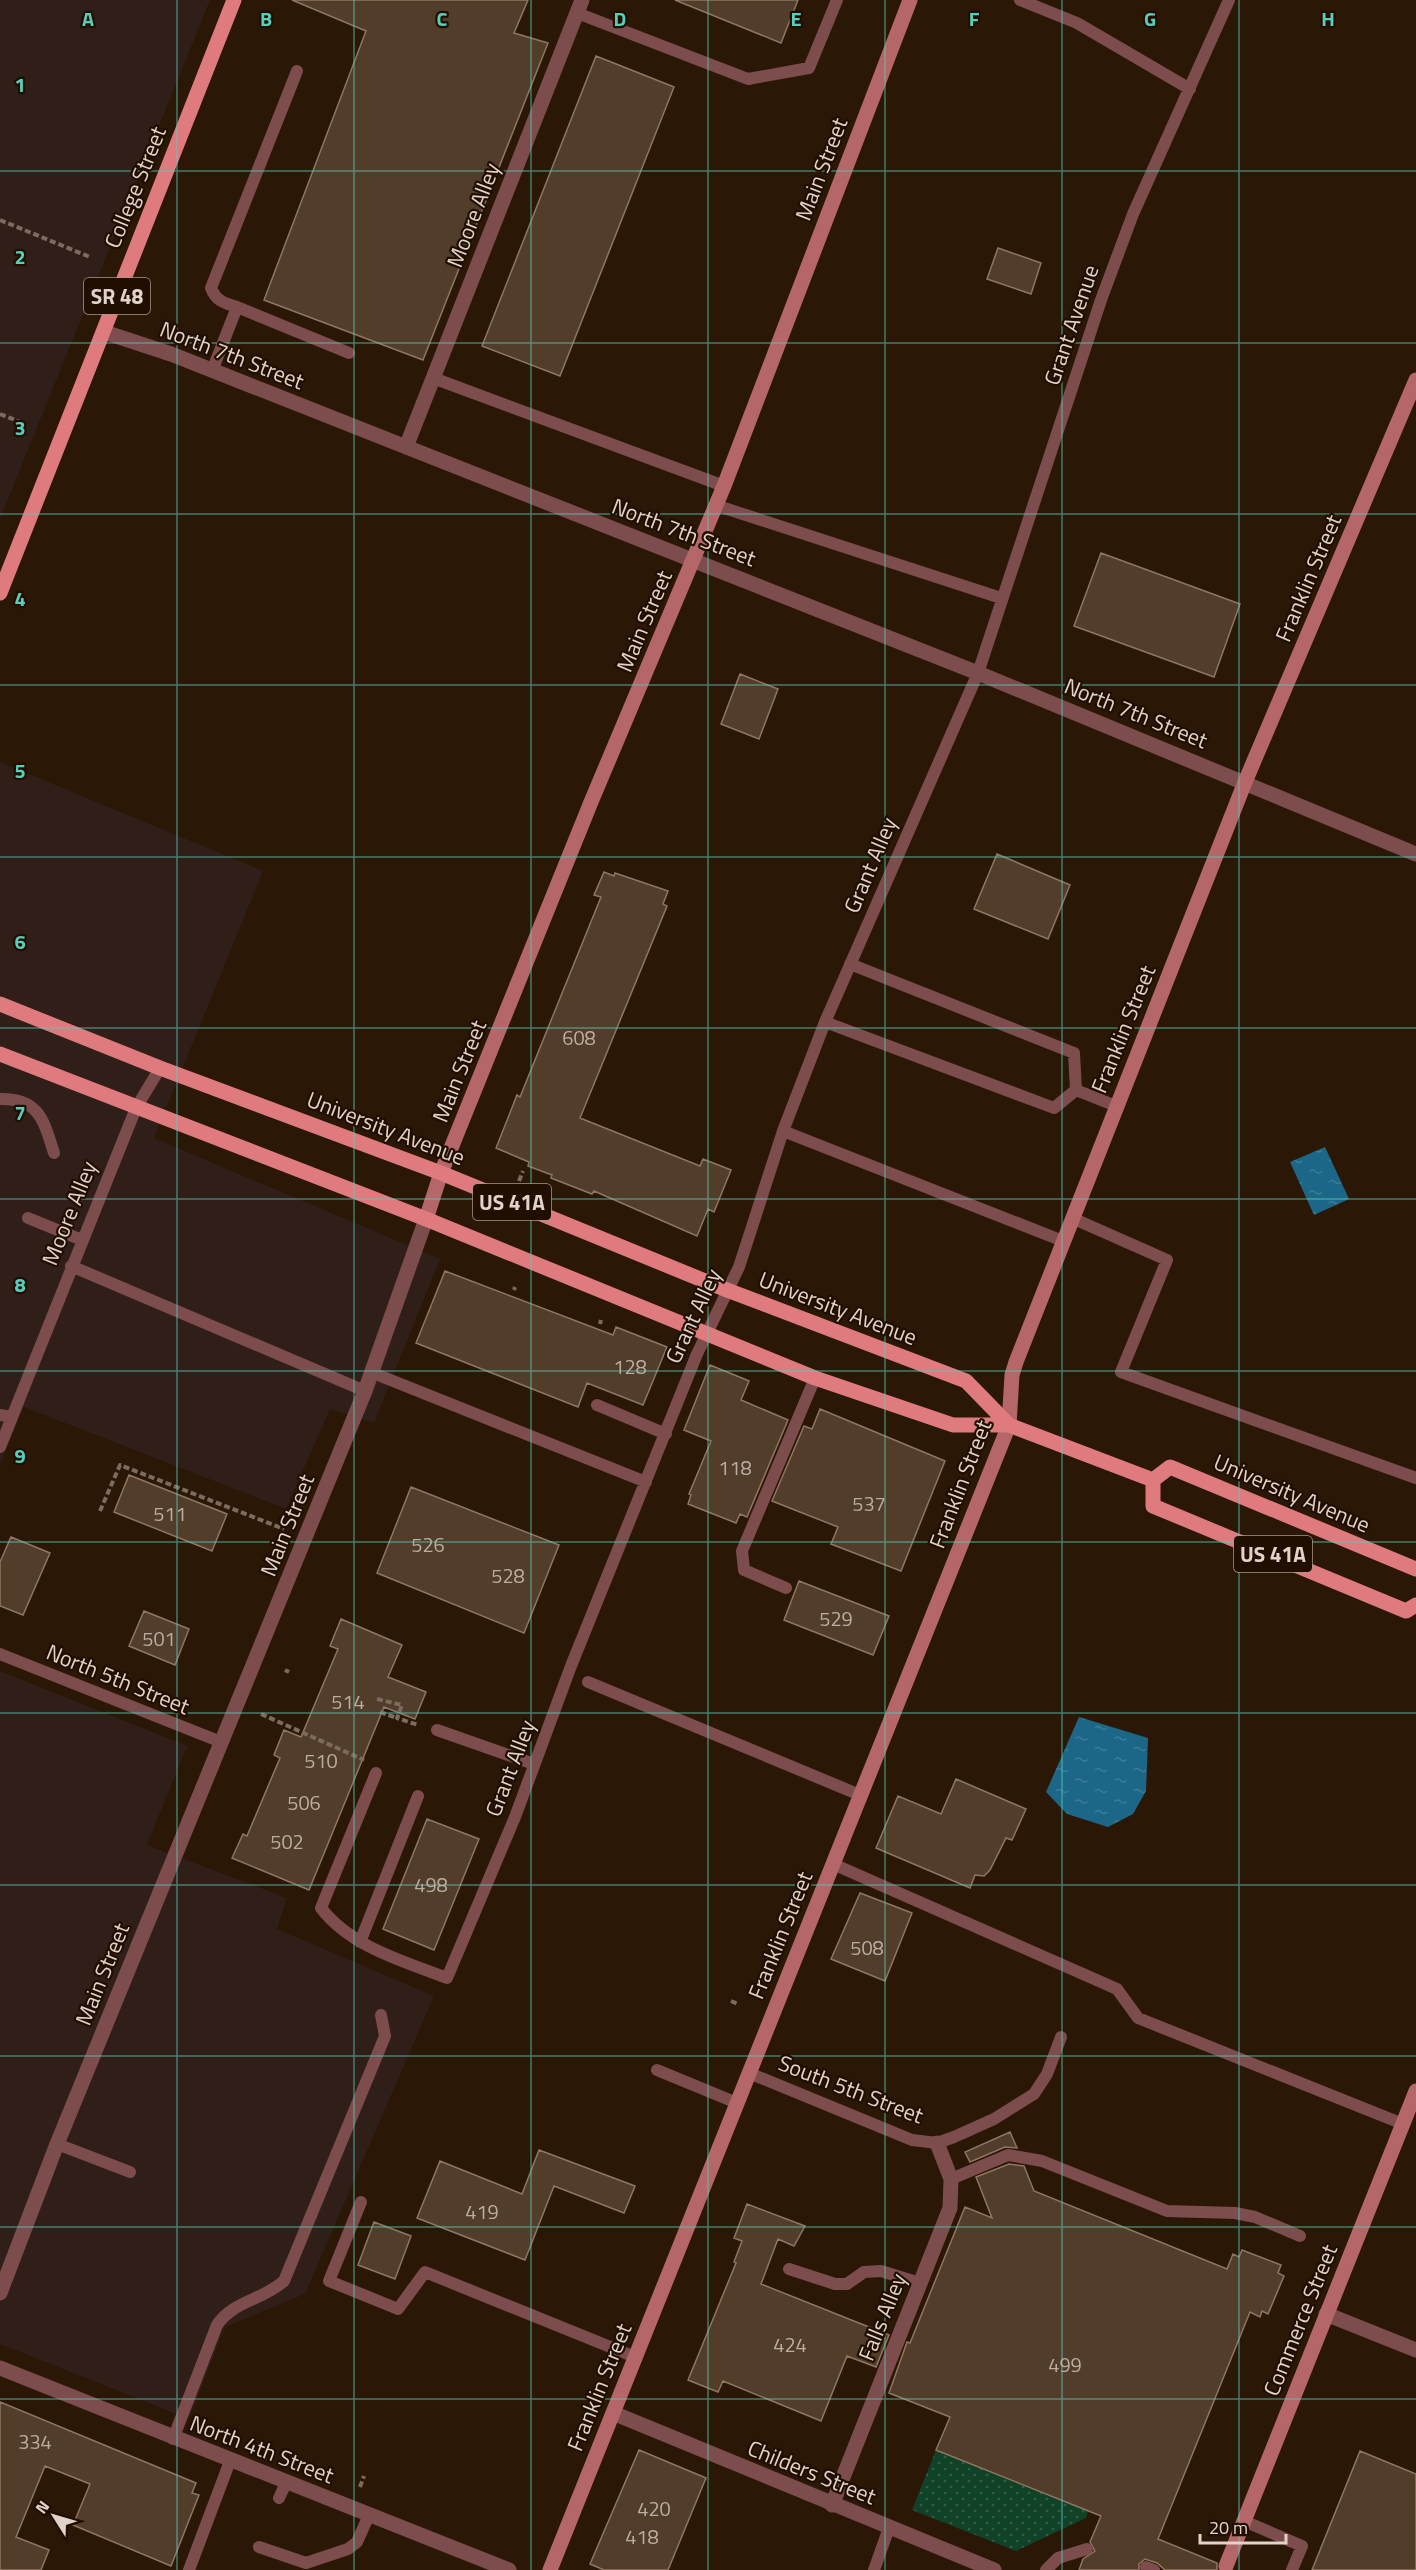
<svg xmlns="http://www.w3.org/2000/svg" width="1416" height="2570" viewBox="0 0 1416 2570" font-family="'Titillium Web',sans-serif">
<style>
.education{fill:#301e18}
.park{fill:url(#park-dots)}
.water{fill:url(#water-ripples)}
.building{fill:#523c2a;stroke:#8f7663;stroke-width:1.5}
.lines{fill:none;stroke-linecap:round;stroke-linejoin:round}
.path{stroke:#7c6b5e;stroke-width:4;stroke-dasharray:6 3;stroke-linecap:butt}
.lane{stroke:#7d4c4d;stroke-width:12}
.street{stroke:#7d4c4d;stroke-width:15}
.secondary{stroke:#b46669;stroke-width:15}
.primary{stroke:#df7a7e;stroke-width:15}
.grid{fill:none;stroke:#5acebc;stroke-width:1.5;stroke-opacity:0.55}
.labels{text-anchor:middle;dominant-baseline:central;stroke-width:4.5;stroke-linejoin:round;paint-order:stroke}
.number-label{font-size:20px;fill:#bdada1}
.shield{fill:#200e00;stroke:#a7988d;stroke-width:1.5}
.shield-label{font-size:21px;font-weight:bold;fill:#e1d3c9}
.street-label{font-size:22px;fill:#e1d3c9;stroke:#200e00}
.grid-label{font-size:20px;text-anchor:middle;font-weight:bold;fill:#5acebc;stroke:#200e00;stroke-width:4.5;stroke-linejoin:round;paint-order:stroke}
</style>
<defs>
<pattern id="park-dots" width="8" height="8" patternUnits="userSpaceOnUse" patternTransform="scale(1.5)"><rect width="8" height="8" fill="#104228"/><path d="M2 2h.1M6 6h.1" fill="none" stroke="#325c46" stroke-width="1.8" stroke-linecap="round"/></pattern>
<pattern id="water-ripples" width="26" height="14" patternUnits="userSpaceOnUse" patternTransform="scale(1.5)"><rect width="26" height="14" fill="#1c6788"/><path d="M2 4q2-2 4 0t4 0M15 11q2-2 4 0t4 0" fill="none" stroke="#3d7c97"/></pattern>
</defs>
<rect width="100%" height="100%" fill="#2a1706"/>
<path class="education" d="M 0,0 L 210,0 L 0,519 Z
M 0,762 L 263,871 L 154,1138 L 440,1259 L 374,1423 L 330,1409 L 286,1509 L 24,1407 L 0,1464 Z
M 0,1671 L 187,1746 L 147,1845 L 287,1898 L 277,1929 L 434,1996 L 305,2294 L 225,2327 L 189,2419 L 0,2344 Z"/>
<path class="park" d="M 936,2450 L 1088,2511 L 1086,2518 L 1016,2551 L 912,2510 Z"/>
<path class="water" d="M 1325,1147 L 1349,1199 L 1314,1215 L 1290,1162 Z
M 1079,1717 L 1148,1738 L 1146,1791 L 1133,1814 L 1108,1827 L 1067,1814 L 1046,1792 Z"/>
<path class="building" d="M 292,0 L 528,0 L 514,33 L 548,43 L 423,360 L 264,300 L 366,31 Z
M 675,0 L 798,0 L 781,43 Z
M 596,56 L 674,87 L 560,376 L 482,346 Z
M 998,248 L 1041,263 L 1031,294 L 987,279 Z
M 1101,553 L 1240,604 L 1214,677 L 1074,626 Z
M 740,674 L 778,689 L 759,739 L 721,724 Z
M 997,854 L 1070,885 L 1048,939 L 974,909 Z
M 604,872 L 614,876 L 615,873 L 668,891 L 663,904 L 667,906 L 580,1118 L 700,1166 L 703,1159 L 731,1170 L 714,1212 L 708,1209 L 697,1236 L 594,1191 L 592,1194 L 551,1178 L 552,1175 L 528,1166 L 529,1162 L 496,1148 L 517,1095 L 520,1097 L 601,897 L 594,895 Z
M 445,1271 L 613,1335 L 616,1327 L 667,1347 L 643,1405 L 587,1383 L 578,1407 L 416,1343 Z
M 710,1365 L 749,1381 L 741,1400 L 788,1420 L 747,1517 L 740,1514 L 736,1523 L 688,1504 L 691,1495 L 689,1494 L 711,1441 L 684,1430 Z
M 820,1409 L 945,1461 L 901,1571 L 831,1544 L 838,1527 L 772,1501 L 804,1426 L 812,1429 Z
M 129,1475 L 227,1514 L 212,1551 L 114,1512 Z
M 411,1487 L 559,1545 L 524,1633 L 377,1573 Z
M 11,1537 L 50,1553 L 23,1615 L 0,1606 L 0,1562 Z
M 799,1581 L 889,1616 L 873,1655 L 784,1620 Z
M 144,1611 L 189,1629 L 175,1665 L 129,1646 Z
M 341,1619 L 402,1645 L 388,1677 L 426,1692 L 415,1719 L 384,1707 L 309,1890 L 232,1858 L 243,1834 L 247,1836 L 280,1758 L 274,1755 L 284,1730 L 301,1737 L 338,1649 L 330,1646 Z
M 956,1779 L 1026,1809 L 1012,1840 L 1006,1838 L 990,1870 L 984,1876 L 975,1875 L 970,1888 L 876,1848 L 898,1796 L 941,1814 Z
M 427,1819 L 479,1839 L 434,1950 L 383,1929 Z
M 860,1893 L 912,1913 L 885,1981 L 831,1959 Z
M 1010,2132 L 1017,2148 L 1005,2147 L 970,2162 L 965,2152 Z
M 539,2150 L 635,2186 L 624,2213 L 554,2186 L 525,2260 L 417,2218 L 440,2161 L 522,2194 Z
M 1009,2164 L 1024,2166 L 1034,2191 L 1227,2269 L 1233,2254 L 1239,2257 L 1242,2250 L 1281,2265 L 1278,2273 L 1284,2276 L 1268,2314 L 1262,2311 L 1260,2317 L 1250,2312 L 1158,2539 L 1217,2563 L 1217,2570 L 1165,2570 L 1157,2563 L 1145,2559 L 1139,2564 L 1139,2570 L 1079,2570 L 1083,2559 L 1095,2551 L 1090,2542 L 1101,2516 L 936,2450 L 950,2417 L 889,2393 L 907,2342 L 910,2343 L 965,2207 L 992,2218 L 976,2177 Z
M 747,2204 L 805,2226 L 794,2246 L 778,2239 L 761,2284 L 889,2335 L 876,2367 L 847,2356 L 821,2421 L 723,2381 L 718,2392 L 688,2380 L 736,2263 L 734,2262 L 742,2241 L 734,2238 Z
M 374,2222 L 411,2236 L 395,2279 L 358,2265 Z
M 0,2402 L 196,2483 L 192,2493 L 199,2495 L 171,2566 L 73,2525 L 90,2484 L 45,2466 L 16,2537 L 49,2550 L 41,2570 L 0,2570 Z
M 639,2450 L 706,2478 L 668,2570 L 604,2570 L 590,2564 Z
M 1360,2451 L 1416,2474 L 1416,2570 L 1312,2570 Z"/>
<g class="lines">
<path class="path" d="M 0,220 L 90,257
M 0,414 L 23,423
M 519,1181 L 523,1171
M 514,1290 L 515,1287
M 600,1324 L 601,1320
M 100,1511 L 120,1465 L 284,1529
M 285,1670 L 289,1672
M 377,1699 L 402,1705 L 397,1718 L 418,1725
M 380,1712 L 397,1718
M 261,1714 L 364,1760
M 731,2001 L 738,2004
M 360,2487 L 364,2476"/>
<path class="lane" d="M 1020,0 L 1077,23 L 1190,89
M 577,13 L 748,79 L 809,68 L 837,0
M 237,307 L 349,353
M 212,371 L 237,307 C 224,303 216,301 211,288 L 297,71
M 433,378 L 724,486
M 715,505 L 1001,598
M 850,964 L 1074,1053 L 1076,1090
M 825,1022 L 1054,1108 L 1076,1090
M 1076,1090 L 1116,1106
M 0,1099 C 40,1098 44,1122 54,1153
M 783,1131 L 1063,1241
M 28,1218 L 82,1240
M 1072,1218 L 1167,1260 L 1121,1372 L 1416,1478
M 71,1266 L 365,1391
M 373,1373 L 646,1482
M 597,1405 L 666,1434
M 0,1415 L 12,1417
M 0,1447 L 136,1108 L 160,1068
M 786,1588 L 744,1570 L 742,1551 L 815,1378
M 0,1654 L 221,1742
M 588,1682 L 860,1795
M 437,1730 L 534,1764
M 376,1773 L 321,1908 C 351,1947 403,1961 447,1978 L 515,1817 L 571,1666 L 697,1354 L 739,1267 L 783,1131 L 825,1022 L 978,673 L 1101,300 L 1133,214 L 1229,0
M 833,1864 L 1117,1989 L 1138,2018 L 1403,2124
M 360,1942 L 418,1796
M 657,2070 L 737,2103
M 749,2073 L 912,2140 L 937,2143 L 954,2137 L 994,2119 L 1034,2094 L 1047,2074 L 1061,2037
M 57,2144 L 130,2172
M 951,2179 L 1008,2155 L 1042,2161 L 1167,2211 L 1235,2213 L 1255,2217 L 1300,2236
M 361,2202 L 329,2281 L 398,2309 L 425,2272 L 635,2357
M 789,2269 L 835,2284 L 847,2284 L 864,2272 L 881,2271 L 920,2283
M 173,2439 L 217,2325 C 233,2301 263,2300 284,2281 L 385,2036 L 381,2015
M 279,2498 L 286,2483
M 1244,2521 L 1302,2546 L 1292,2570
M 259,2547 L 306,2563 L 348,2549 L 357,2542 L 369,2515
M 1146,2567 L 1154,2570
M 189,2570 L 230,2461
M 874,2570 L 889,2528
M 1046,2570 L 1058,2558 L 1087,2549"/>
<path class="street" d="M 104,332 L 171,354 L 978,673 L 1416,854
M 406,447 L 582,0
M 0,2293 L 57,2144 L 365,1391 L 426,1219
M 1326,2314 L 1416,2350
M 0,2368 L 509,2570
M 613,2413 L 994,2570
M 832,2505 L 950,2208 L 951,2179 L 937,2143"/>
<path class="secondary" d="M 426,1219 L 441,1173 L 591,802 L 724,486 L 910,0
M 1226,2566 L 1416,2091
M 550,2570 L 1009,1425 L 1012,1375 L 1016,1362 L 1245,782 L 1416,380"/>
<path class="primary" d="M 0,593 L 234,0
M 0,1004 L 160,1068 L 441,1173 L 727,1290 L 966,1381 L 1009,1425
M 0,1054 L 426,1219 L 815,1378 L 953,1425 L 1009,1425 L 1153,1480
M 1153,1480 L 1153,1506 L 1406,1611 L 1416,1605
M 1153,1480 L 1170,1467 L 1416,1569"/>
</g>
<path class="grid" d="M 177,0 L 177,2570M 354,0 L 354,2570M 531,0 L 531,2570M 708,0 L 708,2570M 885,0 L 885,2570M 1062,0 L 1062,2570M 1239,0 L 1239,2570M 0,171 L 1416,171M 0,343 L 1416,343M 0,514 L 1416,514M 0,685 L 1416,685M 0,857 L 1416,857M 0,1028 L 1416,1028M 0,1199 L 1416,1199M 0,1371 L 1416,1371M 0,1542 L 1416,1542M 0,1713 L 1416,1713M 0,1885 L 1416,1885M 0,2056 L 1416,2056M 0,2227 L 1416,2227M 0,2399 L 1416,2399"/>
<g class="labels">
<g class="number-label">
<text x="579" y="1037">608</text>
<text x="630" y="1366">128</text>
<text x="735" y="1467">118</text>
<text x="869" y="1503">537</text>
<text x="170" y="1513">511</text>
<text x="428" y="1544">526</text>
<text x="508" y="1575">528</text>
<text x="836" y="1618">529</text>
<text x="159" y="1638">501</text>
<text x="348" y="1701">514</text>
<text x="321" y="1760">510</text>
<text x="304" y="1802">506</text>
<text x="287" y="1841">502</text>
<text x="431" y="1884">498</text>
<text x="867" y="1947">508</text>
<text x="482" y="2211">419</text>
<text x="790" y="2344">424</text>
<text x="1065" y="2364">499</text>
<text x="35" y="2441">334</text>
<text x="654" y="2508">420</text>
<text x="642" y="2536">418</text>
</g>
<g class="shield">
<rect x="84" y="278" width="66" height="36" rx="4.5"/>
<rect x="473" y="1184" width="78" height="36" rx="4.5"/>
<rect x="1234" y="1536" width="78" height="36" rx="4.5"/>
</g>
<g class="shield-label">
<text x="117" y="296">SR 48</text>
<text x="512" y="1202">US 41A</text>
<text x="1273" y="1554">US 41A</text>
</g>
<g class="street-label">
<text transform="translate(821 169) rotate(-69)">Main Street</text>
<text transform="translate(135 187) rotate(-68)">College Street</text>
<text transform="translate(473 215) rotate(-69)">Moore Alley</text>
<text transform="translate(1071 325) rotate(-71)">Grant Avenue</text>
<text transform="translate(232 355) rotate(21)">North 7th Street</text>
<text transform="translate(684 532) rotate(21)">North 7th Street</text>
<text transform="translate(1308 578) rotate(-67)">Franklin Street</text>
<text transform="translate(644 621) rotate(-67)">Main Street</text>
<text transform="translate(1136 713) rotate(22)">North 7th Street</text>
<text transform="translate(870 865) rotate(-67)">Grant Alley</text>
<text transform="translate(1123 1029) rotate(-68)">Franklin Street</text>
<text transform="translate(459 1071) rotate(-68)">Main Street</text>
<text transform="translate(386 1128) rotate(21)">University Avenue</text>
<text transform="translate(69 1213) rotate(-68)">Moore Alley</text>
<text transform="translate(838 1308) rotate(21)">University Avenue</text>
<text transform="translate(693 1316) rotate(-65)">Grant Alley</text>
<text transform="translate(960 1484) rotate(-69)">Franklin Street</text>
<text transform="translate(1292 1493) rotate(23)">University Avenue</text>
<text transform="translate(287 1525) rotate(-68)">Main Street</text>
<text transform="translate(118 1679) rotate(22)">North 5th Street</text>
<text transform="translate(510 1768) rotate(-69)">Grant Alley</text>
<text transform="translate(780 1935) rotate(-68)">Franklin Street</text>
<text transform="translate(102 1974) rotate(-68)">Main Street</text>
<text transform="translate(851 2089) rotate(21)">South 5th Street</text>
<text transform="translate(882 2317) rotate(-68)">Falls Alley</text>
<text transform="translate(1300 2320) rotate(-68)">Commerce Street</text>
<text transform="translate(599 2387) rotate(-68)">Franklin Street</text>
<text transform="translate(262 2449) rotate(21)">North 4th Street</text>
<text transform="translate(812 2472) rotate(22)">Childers Street</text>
</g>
</g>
<g class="grid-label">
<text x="88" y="26">A</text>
<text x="266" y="26">B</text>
<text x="442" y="26">C</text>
<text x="620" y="26">D</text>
<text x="796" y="26">E</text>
<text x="974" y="26">F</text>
<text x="1150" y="26">G</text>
<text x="1328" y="26">H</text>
<text x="20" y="92">1</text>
<text x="20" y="264">2</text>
<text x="20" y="435">3</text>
<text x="20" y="606">4</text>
<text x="20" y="778">5</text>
<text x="20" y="949">6</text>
<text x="20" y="1120">7</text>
<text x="20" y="1292">8</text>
<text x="20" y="1463">9</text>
</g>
<g transform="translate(54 2516) rotate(307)" stroke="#200e00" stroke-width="4.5" paint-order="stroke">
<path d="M0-4.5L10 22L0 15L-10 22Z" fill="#e1d3c9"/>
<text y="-9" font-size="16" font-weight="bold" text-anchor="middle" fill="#e1d3c9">N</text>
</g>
<path d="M1200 2534v9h86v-9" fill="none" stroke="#e1d3c9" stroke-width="3"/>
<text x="1209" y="2534" font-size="18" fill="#e1d3c9" stroke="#200e00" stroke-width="4.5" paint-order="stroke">20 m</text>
</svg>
